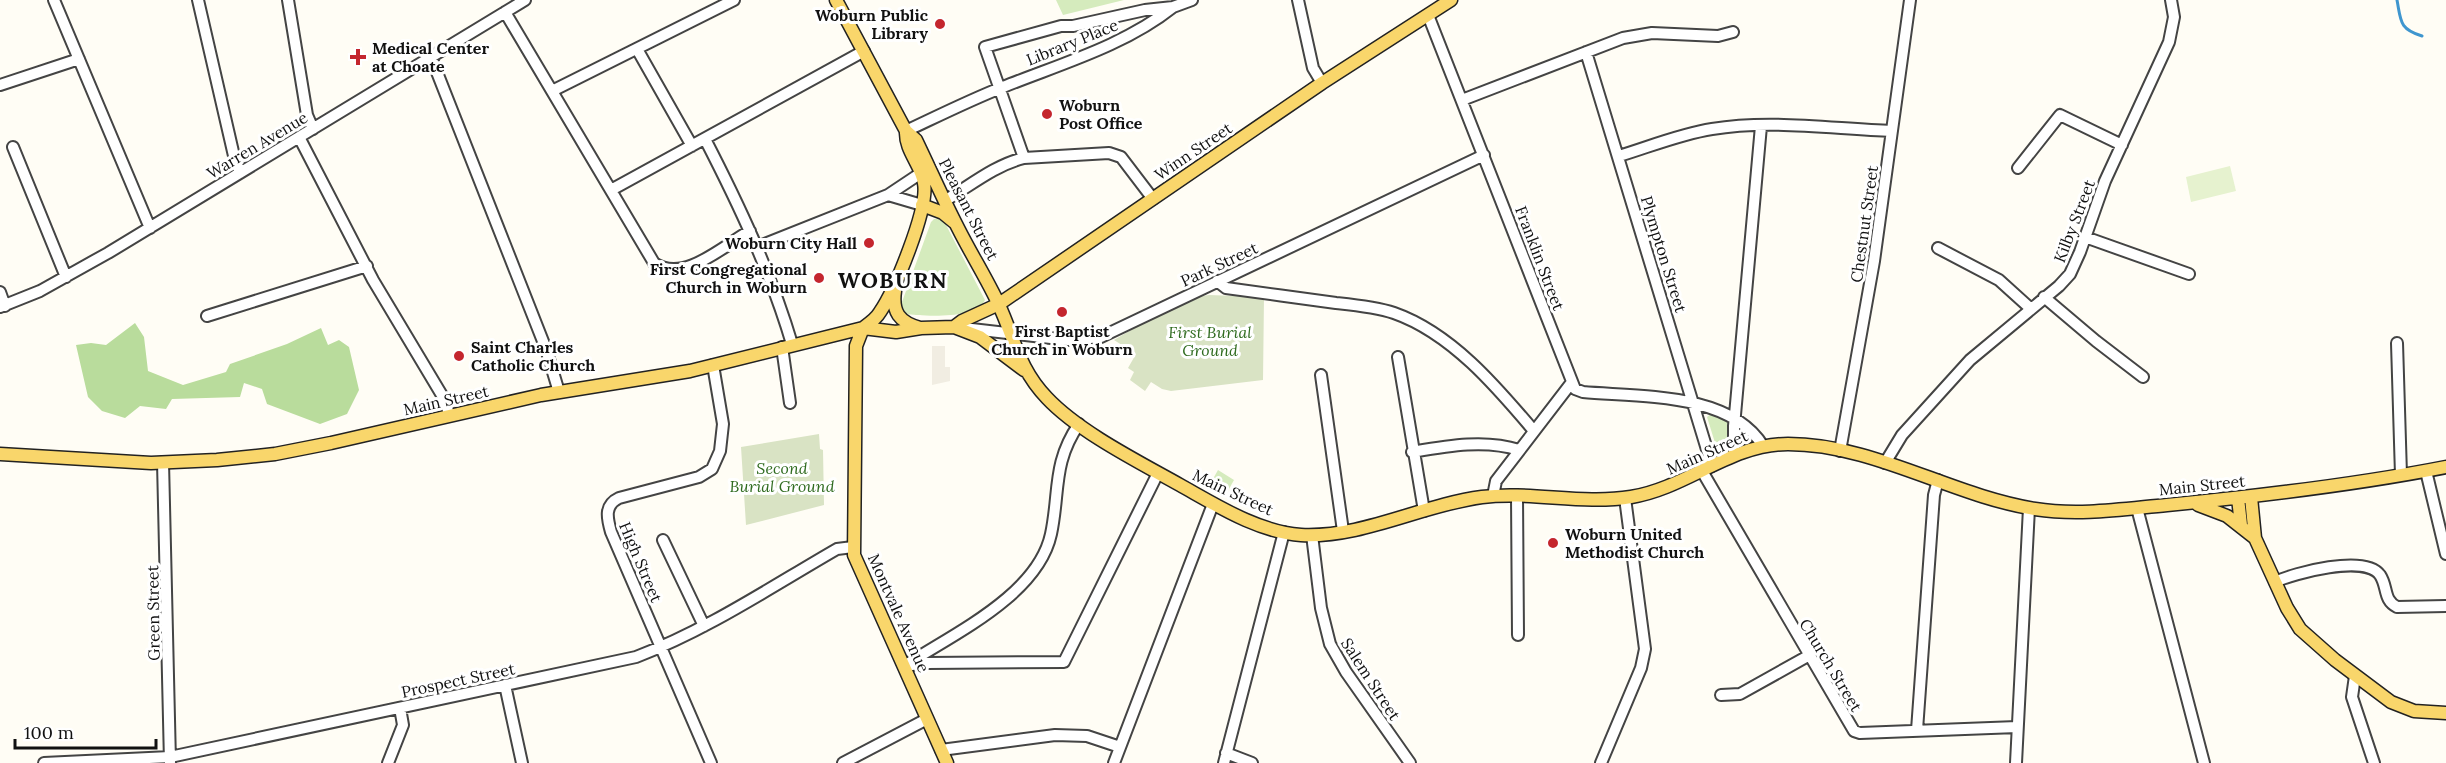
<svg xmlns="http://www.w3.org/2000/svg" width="2446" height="763" viewBox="0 0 2446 763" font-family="Lora,serif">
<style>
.green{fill:#d5ebbd}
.forest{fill:#b9dc9c}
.cemetery{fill:#d9e3c4}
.pitch{fill:#e6f2cf}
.plaza{fill:#f1ede2}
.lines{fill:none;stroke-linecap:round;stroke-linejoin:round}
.stream{stroke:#3f96cf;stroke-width:3}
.minor-casing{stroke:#444;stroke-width:14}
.major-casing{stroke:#222;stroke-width:15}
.minor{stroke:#fff;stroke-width:10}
.major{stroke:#f9d66b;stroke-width:12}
.poi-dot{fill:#c4262e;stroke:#fff;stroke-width:2}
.labels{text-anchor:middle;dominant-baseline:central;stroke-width:6;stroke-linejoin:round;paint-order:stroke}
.poi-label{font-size:16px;font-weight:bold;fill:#111;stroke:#fff;text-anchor:start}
.street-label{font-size:16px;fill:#111;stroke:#fff}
.park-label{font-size:16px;font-style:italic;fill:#2f6b1f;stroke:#fff}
.district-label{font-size:22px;font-weight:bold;letter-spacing:1.5px;fill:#111;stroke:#fff}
</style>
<rect width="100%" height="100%" fill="#fffdf5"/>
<path class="green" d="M 1056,0 L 1124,0 L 1063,15 Z
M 934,219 L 939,219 L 945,223 L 985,300 C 976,320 923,316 905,314 L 901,307 L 902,302 L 931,222 Z
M 1712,413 L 1730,419 L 1731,437 L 1722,447 L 1716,446 L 1707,417 Z
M 1218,470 L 1234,480 L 1225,496 L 1209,486 Z"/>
<path class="forest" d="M 135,323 L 144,337 L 148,371 L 183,385 L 226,372 L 230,364 L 287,344 L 321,328 L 328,345 L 339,340 L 349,347 L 359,390 L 347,414 L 320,424 L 267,404 L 262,389 L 244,383 L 240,397 L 172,399 L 166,409 L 140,406 L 125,418 L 102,411 L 88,397 L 76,345 L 91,343 L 106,345 Z"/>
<path class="cemetery" d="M 1209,295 L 1264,297 L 1263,380 L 1171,391 L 1162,389 L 1151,382 L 1145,391 L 1130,380 L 1134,372 L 1128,368 L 1136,354 L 1114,340 C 1138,326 1182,298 1209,295 Z
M 819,434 L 820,449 L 823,450 L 824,505 L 746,525 L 741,447 Z"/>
<path class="pitch" d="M 2230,166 L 2236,191 L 2191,202 L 2186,177 Z"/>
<path class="plaza" d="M 932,346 L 945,346 L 945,367 L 950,367 L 950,381 L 932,385 Z"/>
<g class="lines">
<path class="stream" d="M 2397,0 C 2401,21 2399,29 2422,36"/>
<defs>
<path id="minor" d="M 54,0 L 150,228
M 198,0 L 234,156 L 240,173
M 288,0 L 307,115 L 313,129
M 1298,0 L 1313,68 L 1322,83
M 1173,7 L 1192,0
M 505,12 L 654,263 C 684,284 724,245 750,231
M 1428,15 L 1575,389 L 1583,392 C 1639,397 1730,392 1763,446
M 637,49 L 692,146
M 1586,52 L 1712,466
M 431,57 L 546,349 L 559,392
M 0,85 L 79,59
M 552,91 L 734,0
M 1462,100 L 1623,38 L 1652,33 L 1718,36 L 1733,32
M 906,131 C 938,116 970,100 1003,87 C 1060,64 1124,46 1173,7 L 1145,10 L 1073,26 L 1061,26 L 985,47 C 998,84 1011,121 1024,158
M 299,137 L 373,280 L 446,402 L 449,416
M 705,139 C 739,205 771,273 792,344
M 13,147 L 66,277
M 1619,156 C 1649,147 1680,134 1712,129 C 1770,119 1833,129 1892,131
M 2018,168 L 2060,115 L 2122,145
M 611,190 L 864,51
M 888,195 L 921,173
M 946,200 C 971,185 995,165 1024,158 L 1109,153 L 1121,157 L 1153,199
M 2085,237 L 2189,274
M 757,247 L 888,195 L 922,205
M 1938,248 L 1999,280 L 2030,308
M 1217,281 L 1226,288 C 1263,293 1299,298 1336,303 C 1355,305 1376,307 1394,313 C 1451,333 1496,386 1534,431
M 0,292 L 5,306
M 2044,297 L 2096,341 L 2143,377
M 0,307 L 40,291 L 108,253 L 525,0
M 207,316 L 367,266
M 963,328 L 1068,340 L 1101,337 L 1484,155
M 2397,343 L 2401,475
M 782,347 L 790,403
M 1398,357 L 1424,511
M 1321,375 L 1343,531
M 1840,451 L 1874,261 L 1910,0
M 1412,452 C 1447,446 1485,439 1519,450
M 1734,455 L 1734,426 L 1761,126
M 163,462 L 170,762
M 1885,463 L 1902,435 L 1970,360 L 2059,286 L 2070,274 L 2080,252 L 2105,181 L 2169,42 L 2174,17 L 2171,0
M 1702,471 L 1854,731 L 1860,733 L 2017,727
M 2426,471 L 2446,554
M 1493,496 L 1496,481 L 1572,382
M 1517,496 L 1518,635
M 2137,508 L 2204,763
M 1312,535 L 1321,608 L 1330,644 L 1346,672 L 1410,763
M 663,540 L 704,626
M 2275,582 C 2294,573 2365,554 2380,575 C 2388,587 2383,600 2397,607 L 2446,606
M 909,663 C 957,632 1038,594 1051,534 C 1060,492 1052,463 1079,424
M 904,666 L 927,663 L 1064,662 L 1158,473
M 2355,676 L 2352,697 L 2374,763
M 505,685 L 522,763
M 1721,695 L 1740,694 L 1808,656
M 1917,730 L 1934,495 L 1938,480
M 941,750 L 1055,735 L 1087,736 L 1120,747
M 1226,753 L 1252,763
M 44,763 L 170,757 L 636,657 C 707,630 771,587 837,549 L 853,547
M 388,763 L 403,725 L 400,708
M 711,763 L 611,532 C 607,518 604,505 619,498 L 699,477 L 712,469 L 720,451 L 723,424 L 713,365
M 843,763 L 927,719
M 1114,763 L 1213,504
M 1224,763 L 1284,532
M 1601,763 L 1641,668 L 1645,649 L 1625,498
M 2016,763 L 2029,508"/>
<path id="major" d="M 836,0 L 906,131 L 916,140 C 930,169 943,199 958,228 C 971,254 987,279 999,305 C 1015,340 1019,369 1047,398 C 1079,432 1139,462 1180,485 C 1216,505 1258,532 1301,535 C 1363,538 1421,505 1482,497 C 1531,491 1582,505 1631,497 C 1687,488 1730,444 1788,444 C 1874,444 1952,496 2035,509 C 2079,516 2123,509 2167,505 C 2260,496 2354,485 2446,467
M 922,205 L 943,213 L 954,222
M 895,291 C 892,312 899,322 920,328
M 954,327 L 962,321 L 999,304 L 1322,83 L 1451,0
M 863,328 L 856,346 L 854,555 L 947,763
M 863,328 C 870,323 876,319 880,312 C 895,290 929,208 924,183 C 921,164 905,151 906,131
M 0,454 L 151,463 L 217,460 L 275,454 L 331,443 L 541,395 L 690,371 L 863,328 L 896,332 L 921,328 L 954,327 L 980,337 L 1024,370
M 2251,497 L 2255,538 L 2287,608 L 2300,629 L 2335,660 L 2391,702 L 2414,711 L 2446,713
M 2238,498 L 2241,525
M 2198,505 L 2227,516 L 2255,538"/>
</defs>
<use href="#minor" class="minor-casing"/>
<use href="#major" class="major-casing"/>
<use href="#minor" class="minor"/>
<use href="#major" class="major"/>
</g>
<g class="poi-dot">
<circle cx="940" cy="24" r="6"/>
<path d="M355 48h6v6h6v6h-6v6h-6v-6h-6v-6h6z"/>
<circle cx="1047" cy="114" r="6"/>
<circle cx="869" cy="243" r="6"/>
<circle cx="819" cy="278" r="6"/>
<circle cx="1062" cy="312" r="6"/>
<circle cx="459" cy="356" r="6"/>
<circle cx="1553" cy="543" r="6"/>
</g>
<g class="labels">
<g class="poi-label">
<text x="928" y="15" text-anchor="end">Woburn Public<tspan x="928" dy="18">Library</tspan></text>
<text x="372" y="48">Medical Center<tspan x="372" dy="18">at Choate</tspan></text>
<text x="1059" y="105">Woburn<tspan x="1059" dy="18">Post Office</tspan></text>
<text x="857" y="243" text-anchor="end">Woburn City Hall</text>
<text x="807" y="269" text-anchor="end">First Congregational<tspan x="807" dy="18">Church in Woburn</tspan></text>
<text x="1062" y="331" text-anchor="middle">First Baptist<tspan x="1062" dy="18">Church in Woburn</tspan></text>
<text x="471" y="347">Saint Charles<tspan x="471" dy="18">Catholic Church</tspan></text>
<text x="1565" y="534">Woburn United<tspan x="1565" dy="18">Methodist Church</tspan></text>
</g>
<g class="street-label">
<text transform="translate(1072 42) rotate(-22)">Library Place</text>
<text transform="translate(257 145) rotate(-31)">Warren Avenue</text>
<text transform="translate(1193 151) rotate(-34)">Winn Street</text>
<text transform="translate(969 209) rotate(63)">Pleasant Street</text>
<text transform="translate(2074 221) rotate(-69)">Kilby Street</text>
<text transform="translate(1864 224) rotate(-82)">Chestnut Street</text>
<text transform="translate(1664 254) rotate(73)">Plympton Street</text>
<text transform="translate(1540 258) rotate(69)">Franklin Street</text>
<text transform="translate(1219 264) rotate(-25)">Park Street</text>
<text transform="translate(446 400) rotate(-13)">Main Street</text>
<text transform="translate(1707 452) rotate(-24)">Main Street</text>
<text transform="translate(2202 485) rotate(-6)">Main Street</text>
<text transform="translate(1233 492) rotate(25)">Main Street</text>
<text transform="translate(641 562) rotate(67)">High Street</text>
<text transform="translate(153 613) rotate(-91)">Green Street</text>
<text transform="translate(899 613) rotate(66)">Montvale Avenue</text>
<text transform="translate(1831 665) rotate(59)">Church Street</text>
<text transform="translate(1371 679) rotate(57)">Salem Street</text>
<text transform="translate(458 680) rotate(-12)">Prospect Street</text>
</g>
<g class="park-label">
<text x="1210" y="332">First Burial<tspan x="1210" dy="18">Ground</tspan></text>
<text x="782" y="468">Second<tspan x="782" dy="18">Burial Ground</tspan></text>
</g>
<g class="district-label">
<text x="893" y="280">WOBURN</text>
</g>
</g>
<path d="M15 739v9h141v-9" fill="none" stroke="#111111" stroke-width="3"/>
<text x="24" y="739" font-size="18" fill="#111111" stroke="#ffffff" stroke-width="4.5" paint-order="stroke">100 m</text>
</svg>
